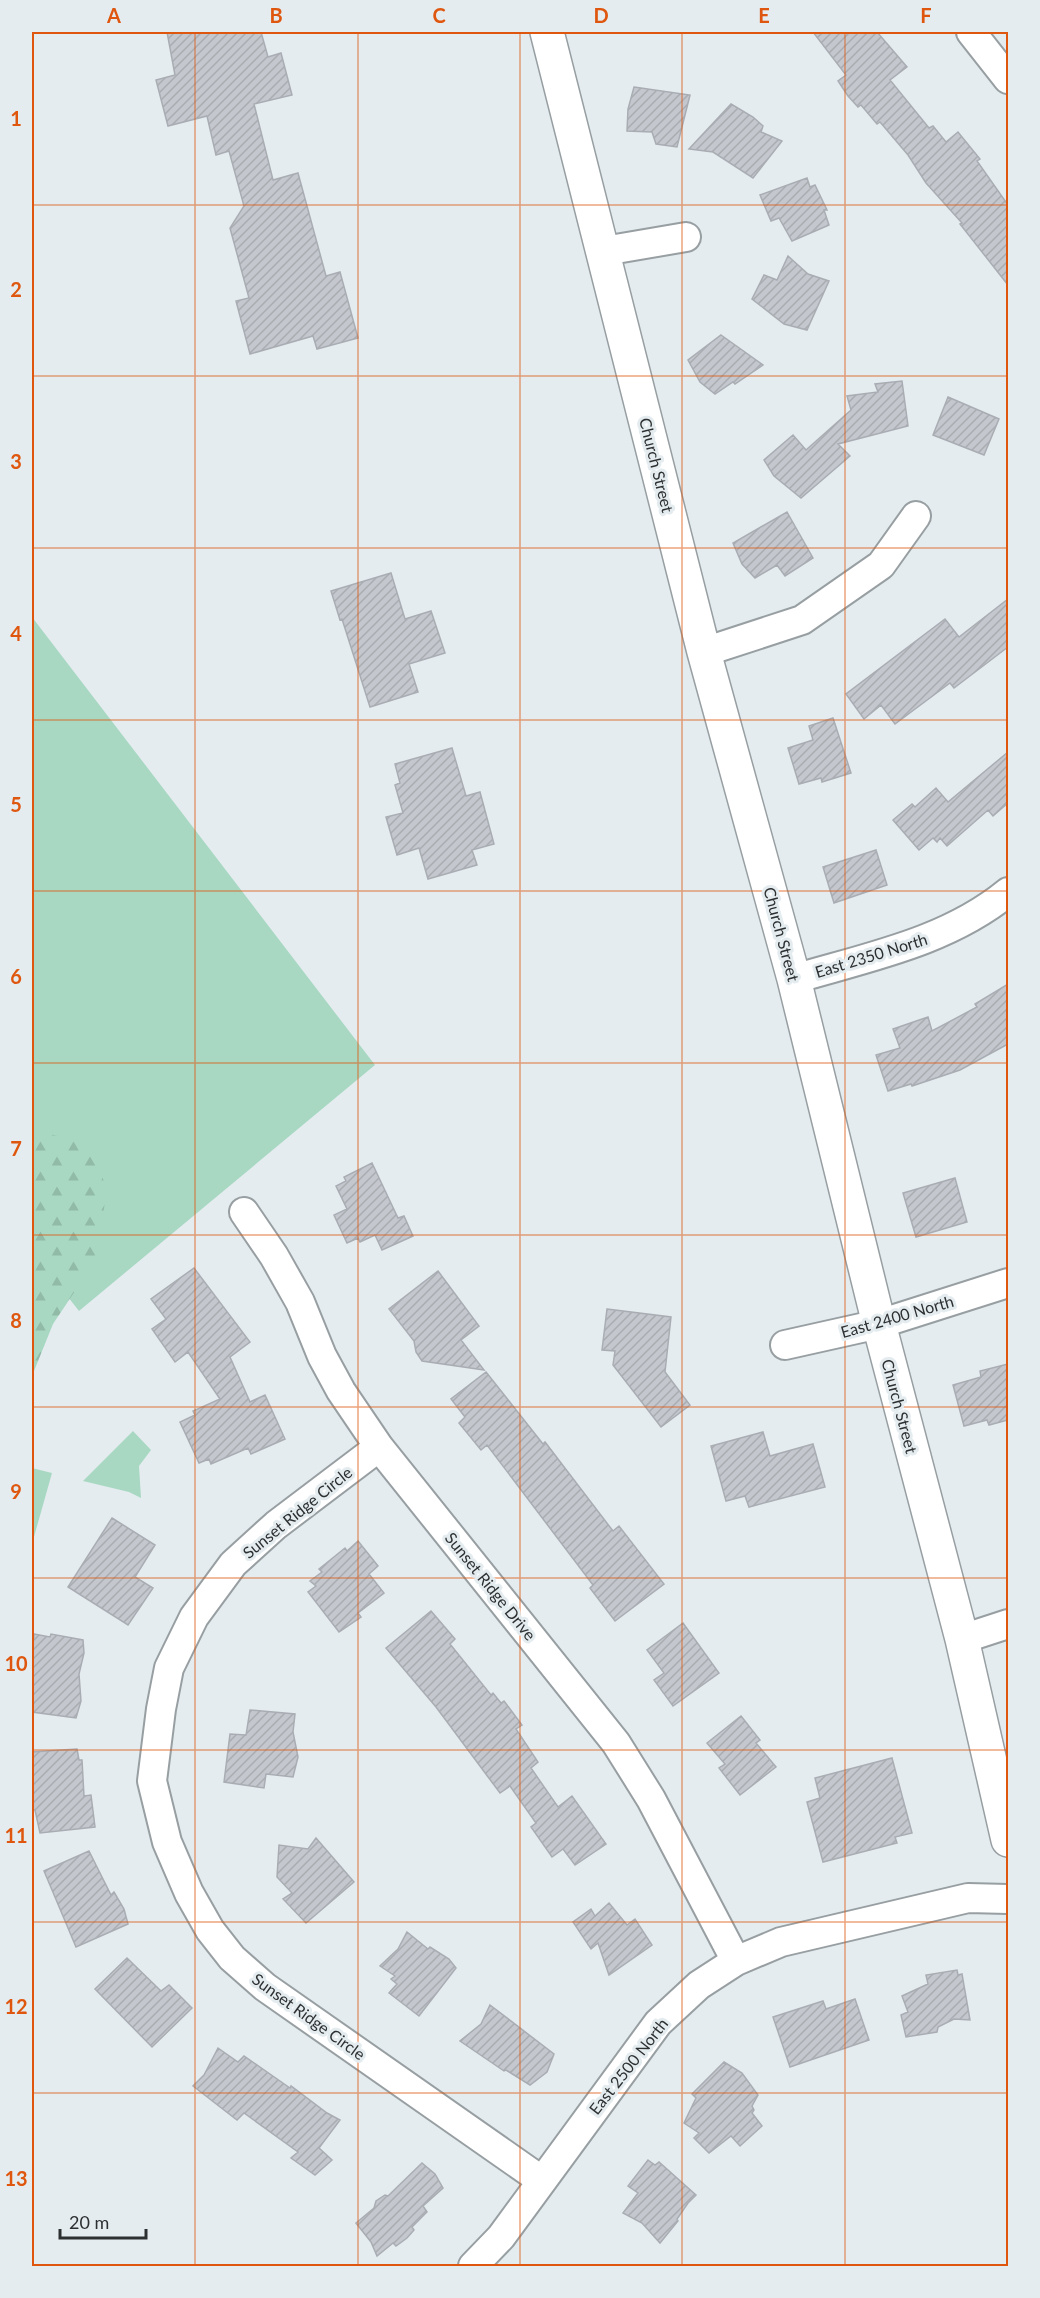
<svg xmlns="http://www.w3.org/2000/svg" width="1040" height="2298" viewBox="0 0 1040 2298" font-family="Lato,sans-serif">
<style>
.grass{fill:#a8d8c2}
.forest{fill:url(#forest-firs)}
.building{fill:url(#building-hatch);stroke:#a9adb3;stroke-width:1.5}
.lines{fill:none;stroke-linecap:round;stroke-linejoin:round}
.minor-casing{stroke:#989fa2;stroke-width:32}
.tertiary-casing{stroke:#989fa2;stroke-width:36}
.minor{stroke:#fff;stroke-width:28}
.tertiary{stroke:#fff;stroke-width:33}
.grid{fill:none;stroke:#df570e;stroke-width:1.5;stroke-opacity:0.55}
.labels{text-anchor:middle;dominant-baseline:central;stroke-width:6;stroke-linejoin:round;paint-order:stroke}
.street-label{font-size:16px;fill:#2d3031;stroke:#e4ecf0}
.neatline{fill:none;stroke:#df570e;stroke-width:2}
.grid-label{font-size:20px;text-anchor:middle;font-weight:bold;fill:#df570e}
</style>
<defs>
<pattern id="forest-firs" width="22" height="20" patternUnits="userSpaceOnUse" patternTransform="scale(1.5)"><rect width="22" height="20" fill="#a8d8c2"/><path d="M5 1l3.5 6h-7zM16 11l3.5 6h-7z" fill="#91baa7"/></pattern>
<pattern id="building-hatch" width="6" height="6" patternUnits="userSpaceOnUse" patternTransform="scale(1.5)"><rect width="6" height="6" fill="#c4c8ce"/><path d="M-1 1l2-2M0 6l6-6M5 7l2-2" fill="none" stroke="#a9acb1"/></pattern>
</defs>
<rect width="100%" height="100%" fill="#e4ecf0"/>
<path class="grass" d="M 32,617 L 375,1065 L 79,1311 L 32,1251 Z
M 133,1431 L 151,1450 L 139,1466 L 141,1498 L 129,1492 L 83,1481 Z
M 32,1468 L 52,1473 L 32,1544 Z"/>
<path class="forest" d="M 32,1129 L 97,1147 L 106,1194 L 97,1258 L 53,1324 L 32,1376 Z"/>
<path class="building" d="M 167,32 L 261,32 L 268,57 L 281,53 L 292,95 L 254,104 L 273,180 L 298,173 L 326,276 L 340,272 L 358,338 L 317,349 L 313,336 L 250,354 L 236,301 L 249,298 L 230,228 L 244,206 L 229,151 L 216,155 L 207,116 L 168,126 L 156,80 L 175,75 Z
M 813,32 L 877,32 L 907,67 L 890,80 L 929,128 L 933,126 L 946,142 L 958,132 L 980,159 L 977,161 L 1008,205 L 1008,285 L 960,224 L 962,223 L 926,183 L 908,155 L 880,122 L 877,124 L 861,105 L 858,107 L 848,96 L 838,81 L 846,75 Z
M 634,87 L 690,95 L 677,147 L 656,144 L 652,132 L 627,131 L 628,109 Z
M 731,104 L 753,117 L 763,126 L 761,132 L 782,141 L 753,178 L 713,152 L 689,149 Z
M 807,178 L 810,187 L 815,185 L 827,210 L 824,210 L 829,225 L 792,241 L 779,218 L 771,221 L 760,195 Z
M 788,256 L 808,274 L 829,281 L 807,330 L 784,324 L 752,299 L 764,275 L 777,280 Z
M 721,335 L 763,365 L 735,384 L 733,382 L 715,394 L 700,382 L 688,360 Z
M 902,381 L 908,426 L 838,444 L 850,456 L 801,498 L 774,476 L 764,460 L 793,435 L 806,450 L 851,410 L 847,396 L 878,392 L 875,384 Z
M 948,397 L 999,419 L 984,455 L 933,435 Z
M 787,512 L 813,558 L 785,576 L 777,565 L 755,578 L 742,564 L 733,543 Z
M 391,573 L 405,619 L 431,611 L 445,653 L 409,664 L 418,692 L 370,707 L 342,619 L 340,620 L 331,591 Z
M 1008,599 L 1008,647 L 954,688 L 950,683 L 895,724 L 881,705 L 864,719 L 846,694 L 945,619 L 959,637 Z
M 833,718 L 851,773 L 822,782 L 821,778 L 799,784 L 788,748 L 813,740 L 809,726 Z
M 452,748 L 466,796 L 480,792 L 494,844 L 472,850 L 477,865 L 428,879 L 419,848 L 397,855 L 386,817 L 403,813 L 395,785 L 400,783 L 395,764 Z
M 1008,752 L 1008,803 L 993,816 L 988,810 L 947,846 L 940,838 L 937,842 L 933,838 L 919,850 L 893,820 L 912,804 L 915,807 L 936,788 L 948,802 Z
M 876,850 L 887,885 L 834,903 L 823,867 Z
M 1008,984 L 1008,1044 L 960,1070 L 912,1086 L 911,1084 L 888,1091 L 876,1055 L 900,1048 L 893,1029 L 928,1017 L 932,1031 L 977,1007 L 975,1004 Z
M 372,1163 L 398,1218 L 404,1216 L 413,1236 L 382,1250 L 375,1235 L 360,1242 L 358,1238 L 347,1243 L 334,1215 L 347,1209 L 336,1186 L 346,1181 L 344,1177 Z
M 955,1178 L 967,1222 L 916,1237 L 903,1193 Z
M 194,1268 L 250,1342 L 230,1357 L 250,1402 L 265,1395 L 285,1439 L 251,1454 L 248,1448 L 211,1464 L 209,1459 L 199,1463 L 180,1422 L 195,1415 L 193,1411 L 220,1399 L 188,1352 L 175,1362 L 152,1329 L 166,1319 L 151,1299 Z
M 438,1271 L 479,1326 L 461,1340 L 484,1370 L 422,1361 L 416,1352 L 414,1341 L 389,1309 Z
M 607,1309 L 671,1317 L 665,1372 L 690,1405 L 661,1427 L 613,1365 L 615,1351 L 602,1350 Z
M 1008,1364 L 1008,1420 L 989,1425 L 987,1420 L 964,1426 L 953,1385 L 981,1377 L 980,1371 Z
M 486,1372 L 543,1444 L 545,1442 L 613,1531 L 619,1526 L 664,1584 L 615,1621 L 590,1588 L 593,1585 L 487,1445 L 481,1450 L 459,1423 L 465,1417 L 451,1399 Z
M 763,1432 L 770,1456 L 813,1444 L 825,1487 L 749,1507 L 745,1496 L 726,1501 L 711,1446 Z
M 112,1518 L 155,1545 L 135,1577 L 153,1588 L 128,1625 L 68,1587 Z
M 358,1541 L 378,1566 L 369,1574 L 384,1593 L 358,1613 L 361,1617 L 339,1632 L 308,1592 L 316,1586 L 310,1581 L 322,1572 L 319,1569 L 345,1548 L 347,1551 Z
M 431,1611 L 455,1639 L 450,1644 L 491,1695 L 493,1693 L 501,1703 L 504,1701 L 522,1725 L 516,1729 L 538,1762 L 531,1768 L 558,1807 L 572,1796 L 606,1844 L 575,1865 L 563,1849 L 552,1857 L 531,1827 L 536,1823 L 510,1786 L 500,1793 L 436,1707 L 386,1648 Z
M 683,1623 L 719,1673 L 673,1706 L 654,1680 L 664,1673 L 647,1650 Z
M 34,1634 L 50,1637 L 51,1634 L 83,1640 L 84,1653 L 79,1674 L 81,1701 L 76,1718 L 32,1712 L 32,1652 Z
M 250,1710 L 295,1714 L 293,1732 L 298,1757 L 293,1777 L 266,1774 L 264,1788 L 224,1782 L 230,1734 L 246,1735 Z
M 741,1716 L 760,1740 L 756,1743 L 776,1767 L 740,1795 L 719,1768 L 725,1764 L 707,1743 Z
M 77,1749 L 79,1760 L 82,1760 L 84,1796 L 91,1795 L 95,1827 L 40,1833 L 35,1810 L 32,1810 L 32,1752 Z
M 892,1758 L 912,1833 L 895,1837 L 897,1843 L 823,1862 L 807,1802 L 820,1798 L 815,1778 Z
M 316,1838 L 354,1882 L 306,1923 L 283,1899 L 292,1893 L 277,1877 L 279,1845 L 308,1849 Z
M 89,1851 L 111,1895 L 114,1892 L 124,1909 L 128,1924 L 76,1947 L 44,1871 Z
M 609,1903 L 627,1925 L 635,1919 L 652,1945 L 609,1975 L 598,1943 L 591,1949 L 573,1922 L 591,1909 L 595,1916 Z
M 407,1932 L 428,1949 L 430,1947 L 449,1959 L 456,1968 L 419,2016 L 389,1993 L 397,1984 L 391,1979 L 395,1976 L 380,1966 L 398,1949 Z
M 127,1958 L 161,1991 L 169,1985 L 192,2008 L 152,2047 L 95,1989 Z
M 957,1970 L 958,1975 L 962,1974 L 970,2020 L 954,2019 L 938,2027 L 937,2032 L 906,2037 L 901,2015 L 908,2012 L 902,1996 L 928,1984 L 926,1975 Z
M 855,1999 L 869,2040 L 790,2067 L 773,2017 L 823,2001 L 826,2009 Z
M 490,2005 L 554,2054 L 547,2072 L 530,2085 L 506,2070 L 504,2071 L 460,2041 L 481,2024 Z
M 218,2048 L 238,2062 L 244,2056 L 290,2088 L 291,2086 L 327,2113 L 340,2120 L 319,2148 L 332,2160 L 315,2175 L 291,2158 L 298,2152 L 244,2113 L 237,2120 L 193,2086 L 204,2075 Z
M 724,2062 L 742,2073 L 758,2095 L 752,2106 L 754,2110 L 752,2113 L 762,2126 L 740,2146 L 731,2136 L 709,2153 L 694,2138 L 699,2133 L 684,2123 L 696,2098 L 692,2094 Z
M 648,2160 L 655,2165 L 659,2162 L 696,2195 L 688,2203 L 677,2219 L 678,2221 L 660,2243 L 642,2223 L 623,2213 L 638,2193 L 628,2186 Z
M 422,2163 L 435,2174 L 443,2188 L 423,2206 L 427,2212 L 412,2227 L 414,2230 L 407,2238 L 396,2246 L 393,2243 L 377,2256 L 371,2242 L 356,2223 L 374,2208 L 376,2201 L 385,2195 L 388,2196 Z"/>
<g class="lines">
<defs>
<path id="minor" d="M 971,32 L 1008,79
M 604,251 L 686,237
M 704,652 L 802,620 L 881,565 L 916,516
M 794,979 C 868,957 947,942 1008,892
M 244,1212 L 274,1256 L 300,1302 L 322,1356 L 341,1391 L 379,1447 L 616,1743 L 651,1799 L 736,1961
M 785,1345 L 879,1324 L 1008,1283
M 379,1447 L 276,1525 L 233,1564 L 194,1617 L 169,1668 L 161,1709 L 152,1781 L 167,1842 L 189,1893 L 210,1930 L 232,1958 L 265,1987 L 541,2180
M 962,1639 L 1008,1624
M 473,2266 L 501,2237 L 658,2023 L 699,1985 L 736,1961 L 781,1942 L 968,1898 L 1008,1899"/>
<path id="tertiary" d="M 547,32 L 704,652 L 794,979 L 879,1324 L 962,1639 L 1008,1840"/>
</defs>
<use href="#minor" class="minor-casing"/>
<use href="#tertiary" class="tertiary-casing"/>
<use href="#minor" class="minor"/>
<use href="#tertiary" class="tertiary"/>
</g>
<path class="grid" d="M 195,32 L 195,2266M 358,32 L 358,2266M 520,32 L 520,2266M 682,32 L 682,2266M 845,32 L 845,2266M 32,205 L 1008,205M 32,376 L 1008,376M 32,548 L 1008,548M 32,720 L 1008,720M 32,891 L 1008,891M 32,1063 L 1008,1063M 32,1235 L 1008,1235M 32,1407 L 1008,1407M 32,1578 L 1008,1578M 32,1750 L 1008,1750M 32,1922 L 1008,1922M 32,2093 L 1008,2093"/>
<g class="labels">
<g class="street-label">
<text transform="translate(657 465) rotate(76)">Church Street</text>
<text transform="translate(782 934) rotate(75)">Church Street</text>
<text transform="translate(871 955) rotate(-17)">East 2350 North</text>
<text transform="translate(897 1316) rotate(-16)">East 2400 North</text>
<text transform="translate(900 1406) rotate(75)">Church Street</text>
<text transform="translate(297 1512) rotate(-39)">Sunset Ridge Circle</text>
<text transform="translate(491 1586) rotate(51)">Sunset Ridge Drive</text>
<text transform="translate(309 2016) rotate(36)">Sunset Ridge Circle</text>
<text transform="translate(628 2066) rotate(-52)">East 2500 North</text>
</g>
</g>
<rect width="1040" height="2298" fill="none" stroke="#e4ecf0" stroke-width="66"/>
<path d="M60 2229v9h86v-9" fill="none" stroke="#2d3031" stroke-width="3"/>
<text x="69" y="2229" font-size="18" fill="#2d3031" stroke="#e4ecf0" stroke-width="4.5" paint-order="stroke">20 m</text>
<rect x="33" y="33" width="974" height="2232" class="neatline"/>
<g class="grid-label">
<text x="114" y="23">A</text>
<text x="276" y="23">B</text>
<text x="439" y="23">C</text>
<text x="601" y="23">D</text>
<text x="764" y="23">E</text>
<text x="926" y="23">F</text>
<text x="16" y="126">1</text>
<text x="16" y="297">2</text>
<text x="16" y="469">3</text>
<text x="16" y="641">4</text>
<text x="16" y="812">5</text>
<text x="16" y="984">6</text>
<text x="16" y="1156">7</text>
<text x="16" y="1328">8</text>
<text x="16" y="1499">9</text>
<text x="16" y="1671">10</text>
<text x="16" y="1843">11</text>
<text x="16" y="2014">12</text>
<text x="16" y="2186">13</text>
</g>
</svg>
